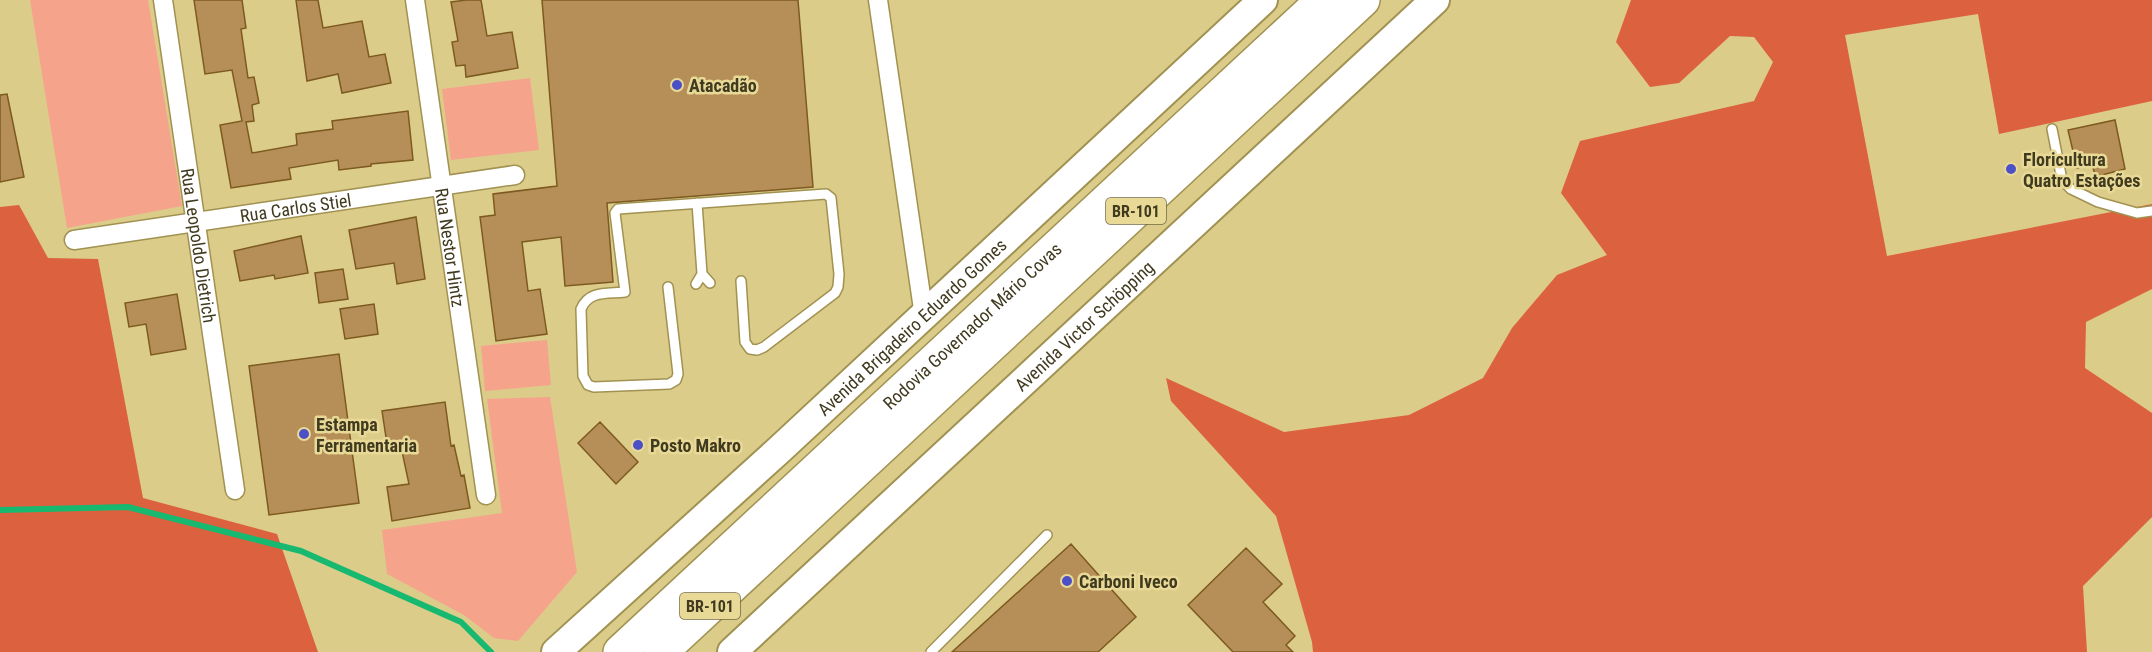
<svg xmlns="http://www.w3.org/2000/svg" width="2152" height="652" viewBox="0 0 2152 652" font-family="'Roboto Condensed',sans-serif">
<style>
.green{fill:#f6a38c}
.forest{fill:#dc613f}
.lines{fill:none;stroke-linecap:round;stroke-linejoin:round}
.stream{stroke:#17b86f;stroke-width:6}
.building{fill:#b58f57;stroke:#7d5a20;stroke-width:1.5}
.lane-casing{stroke:#a19252;stroke-width:12}
.street-casing{stroke:#a19252;stroke-width:21}
.primary-casing{stroke:#a19252;stroke-width:32}
.highway-casing{stroke:#a19252;stroke-width:36}
.lane{stroke:#fff;stroke-width:9}
.street{stroke:#fff;stroke-width:18}
.primary{stroke:#fff;stroke-width:28}
.highway{stroke:#fff;stroke-width:33}
.poi-dot{fill:#4c50c6;stroke:#e9d997;stroke-width:2}
.labels{text-anchor:middle;dominant-baseline:central;stroke-width:5;stroke-linejoin:round;paint-order:stroke}
.shield{fill:#e9d997;stroke:#736a43;stroke-width:1.5}
.shield-label{font-size:16px;font-weight:bold;fill:#403a1f}
.poi-label{font-size:18px;font-weight:bold;fill:#403a1f;stroke:#e9d997;text-anchor:start}
.street-label{font-size:18px;fill:#403a1f;stroke:#e9d997}
</style>
<rect width="100%" height="100%" fill="#dccc8a"/>
<path class="green" d="M 30,0 L 148,0 L 182,206 L 67,228 Z
M 530,78 L 539,150 L 451,160 L 442,89 Z
M 547,340 L 551,385 L 485,391 L 481,346 Z
M 550,397 L 577,572 L 518,641 L 494,638 L 464,615 L 387,574 L 382,530 L 502,513 L 487,399 Z"/>
<path class="forest" d="M 1631,0 L 2152,0 L 2152,101 L 1999,134 L 1978,14 L 1845,35 L 1887,256 L 2152,204 L 2152,289 L 2086,322 L 2085,368 L 2152,413 L 2152,517 L 2083,586 L 2087,652 L 1313,652 L 1312,642 L 1276,516 L 1171,401 L 1166,378 L 1284,432 L 1409,415 L 1483,378 L 1512,328 L 1557,275 L 1607,255 L 1561,193 L 1580,141 L 1754,101 L 1773,62 L 1754,37 L 1730,36 L 1679,83 L 1650,87 L 1616,42 Z
M 19,205 L 48,258 L 98,259 L 143,498 L 277,534 L 318,652 L 0,652 L 0,207 Z"/>
<g class="lines">
<path class="stream" d="M 0,510 L 128,507 L 301,551 L 461,622 L 491,652"/>
</g>
<path class="building" d="M 194,0 L 242,0 L 246,28 L 241,29 L 248,78 L 254,77 L 259,103 L 252,105 L 254,121 L 246,122 L 252,153 L 297,145 L 296,134 L 333,129 L 332,121 L 408,111 L 413,160 L 371,164 L 371,166 L 339,170 L 338,160 L 289,168 L 291,179 L 231,188 L 220,125 L 242,121 L 232,70 L 205,74 Z
M 296,0 L 318,0 L 323,28 L 362,21 L 369,57 L 385,54 L 391,83 L 342,93 L 338,74 L 307,81 Z
M 466,0 L 481,0 L 487,36 L 512,32 L 518,68 L 466,77 L 465,65 L 456,66 L 452,42 L 458,41 L 451,2 Z
M 542,0 L 798,0 L 813,187 L 607,203 L 613,282 L 565,286 L 561,237 L 522,242 L 528,291 L 540,289 L 547,334 L 496,341 L 480,217 L 495,215 L 493,194 L 557,186 Z
M 7,94 L 24,177 L 0,182 L 0,95 Z
M 2115,120 L 2125,169 L 2098,176 L 2095,175 L 2092,164 L 2077,168 L 2068,130 Z
M 416,217 L 425,279 L 397,284 L 394,263 L 356,269 L 349,230 Z
M 301,236 L 308,273 L 275,279 L 274,275 L 240,281 L 234,251 Z
M 343,269 L 348,299 L 319,303 L 315,273 Z
M 177,294 L 186,349 L 151,355 L 146,324 L 129,327 L 125,303 Z
M 374,304 L 378,334 L 345,339 L 340,309 Z
M 339,354 L 359,503 L 269,515 L 249,366 Z
M 445,402 L 451,446 L 454,445 L 461,476 L 464,475 L 470,508 L 392,521 L 387,487 L 409,484 L 400,442 L 387,444 L 382,411 Z
M 600,422 L 638,462 L 616,484 L 578,443 Z
M 1071,544 L 1136,617 L 1098,652 L 952,652 Z
M 1246,548 L 1282,584 L 1263,602 L 1295,636 L 1286,645 L 1293,652 L 1233,652 L 1188,605 Z"/>
<g class="lines">
<defs>
<path id="lane" d="M 2052,129 L 2062,180 L 2071,189 L 2098,202 L 2137,213 L 2152,211
M 697,203 L 702,274
M 696,284 L 702,274 L 710,283
M 668,287 L 678,374 L 676,380 L 669,384 L 594,387 L 588,385 L 583,376 L 581,309 C 589,290 607,294 625,292 L 615,213 L 618,209 L 826,194 L 831,198 L 839,274 L 838,287 L 835,293 L 764,347 L 757,350 L 750,349 L 745,342 L 741,281
M 931,652 L 1047,535"/>
<g id="street">
<path id="s1" d="M 163,0 L 235,490"/>
<path id="s2" d="M 415,0 L 486,495"/>
<path d="M 878,0 L 924,316"/>
<path id="s3" d="M 74,240 L 515,175"/>
</g>
<g id="primary">
<path id="s4" d="M 556,652 L 779,450 L 1263,0"/>
<path id="s5" d="M 732,652 L 1435,0"/>
</g>
<g id="highway">
<path id="s6" d="M 620,652 L 1323,0"/>
<path d="M 661,652 L 1363,0"/>
</g>
</defs>
<use href="#lane" class="lane-casing"/>
<use href="#street" class="street-casing"/>
<use href="#primary" class="primary-casing"/>
<use href="#highway" class="highway-casing"/>
<use href="#lane" class="lane"/>
<use href="#street" class="street"/>
<use href="#primary" class="primary"/>
<use href="#highway" class="highway"/>
</g>
<g class="poi-dot">
<circle cx="677" cy="85" r="6"/>
<circle cx="2011" cy="169" r="6"/>
<circle cx="304" cy="434" r="6"/>
<circle cx="638" cy="445" r="6"/>
<circle cx="1067" cy="581" r="6"/>
</g>
<g class="labels">
<g class="shield">
<rect x="1106" y="198" width="60" height="26" rx="4.5"/>
<rect x="680" y="593" width="60" height="26" rx="4.5"/>
</g>
<g class="shield-label">
<text x="1136" y="211">BR-101</text>
<text x="710" y="606">BR-101</text>
</g>
<g class="poi-label">
<text x="689" y="85">Atacadão</text>
<text x="2023" y="159">Floricultura<tspan x="2023" dy="21">Quatro Estações</tspan></text>
<text x="316" y="424">Estampa<tspan x="316" dy="21">Ferramentaria</tspan></text>
<text x="650" y="445">Posto Makro</text>
<text x="1079" y="581">Carboni Iveco</text>
</g>
<g class="street-label">
<text stroke="none"><textPath href="#s3" startOffset="224">Rua Carlos Stiel</textPath></text>
<text stroke="none"><textPath href="#s1" startOffset="248">Rua Leopoldo Dietrich</textPath></text>
<text stroke="none"><textPath href="#s2" startOffset="250">Rua Nestor Hintz</textPath></text>
<text stroke="none"><textPath href="#s6" startOffset="480">Rodovia Governador Mário Covas</textPath></text>
<text stroke="none"><textPath href="#s5" startOffset="480">Avenida Victor Schöpping</textPath></text>
<text stroke="none"><textPath href="#s4" startOffset="482">Avenida Brigadeiro Eduardo Gomes</textPath></text>
</g>
</g>
</svg>
